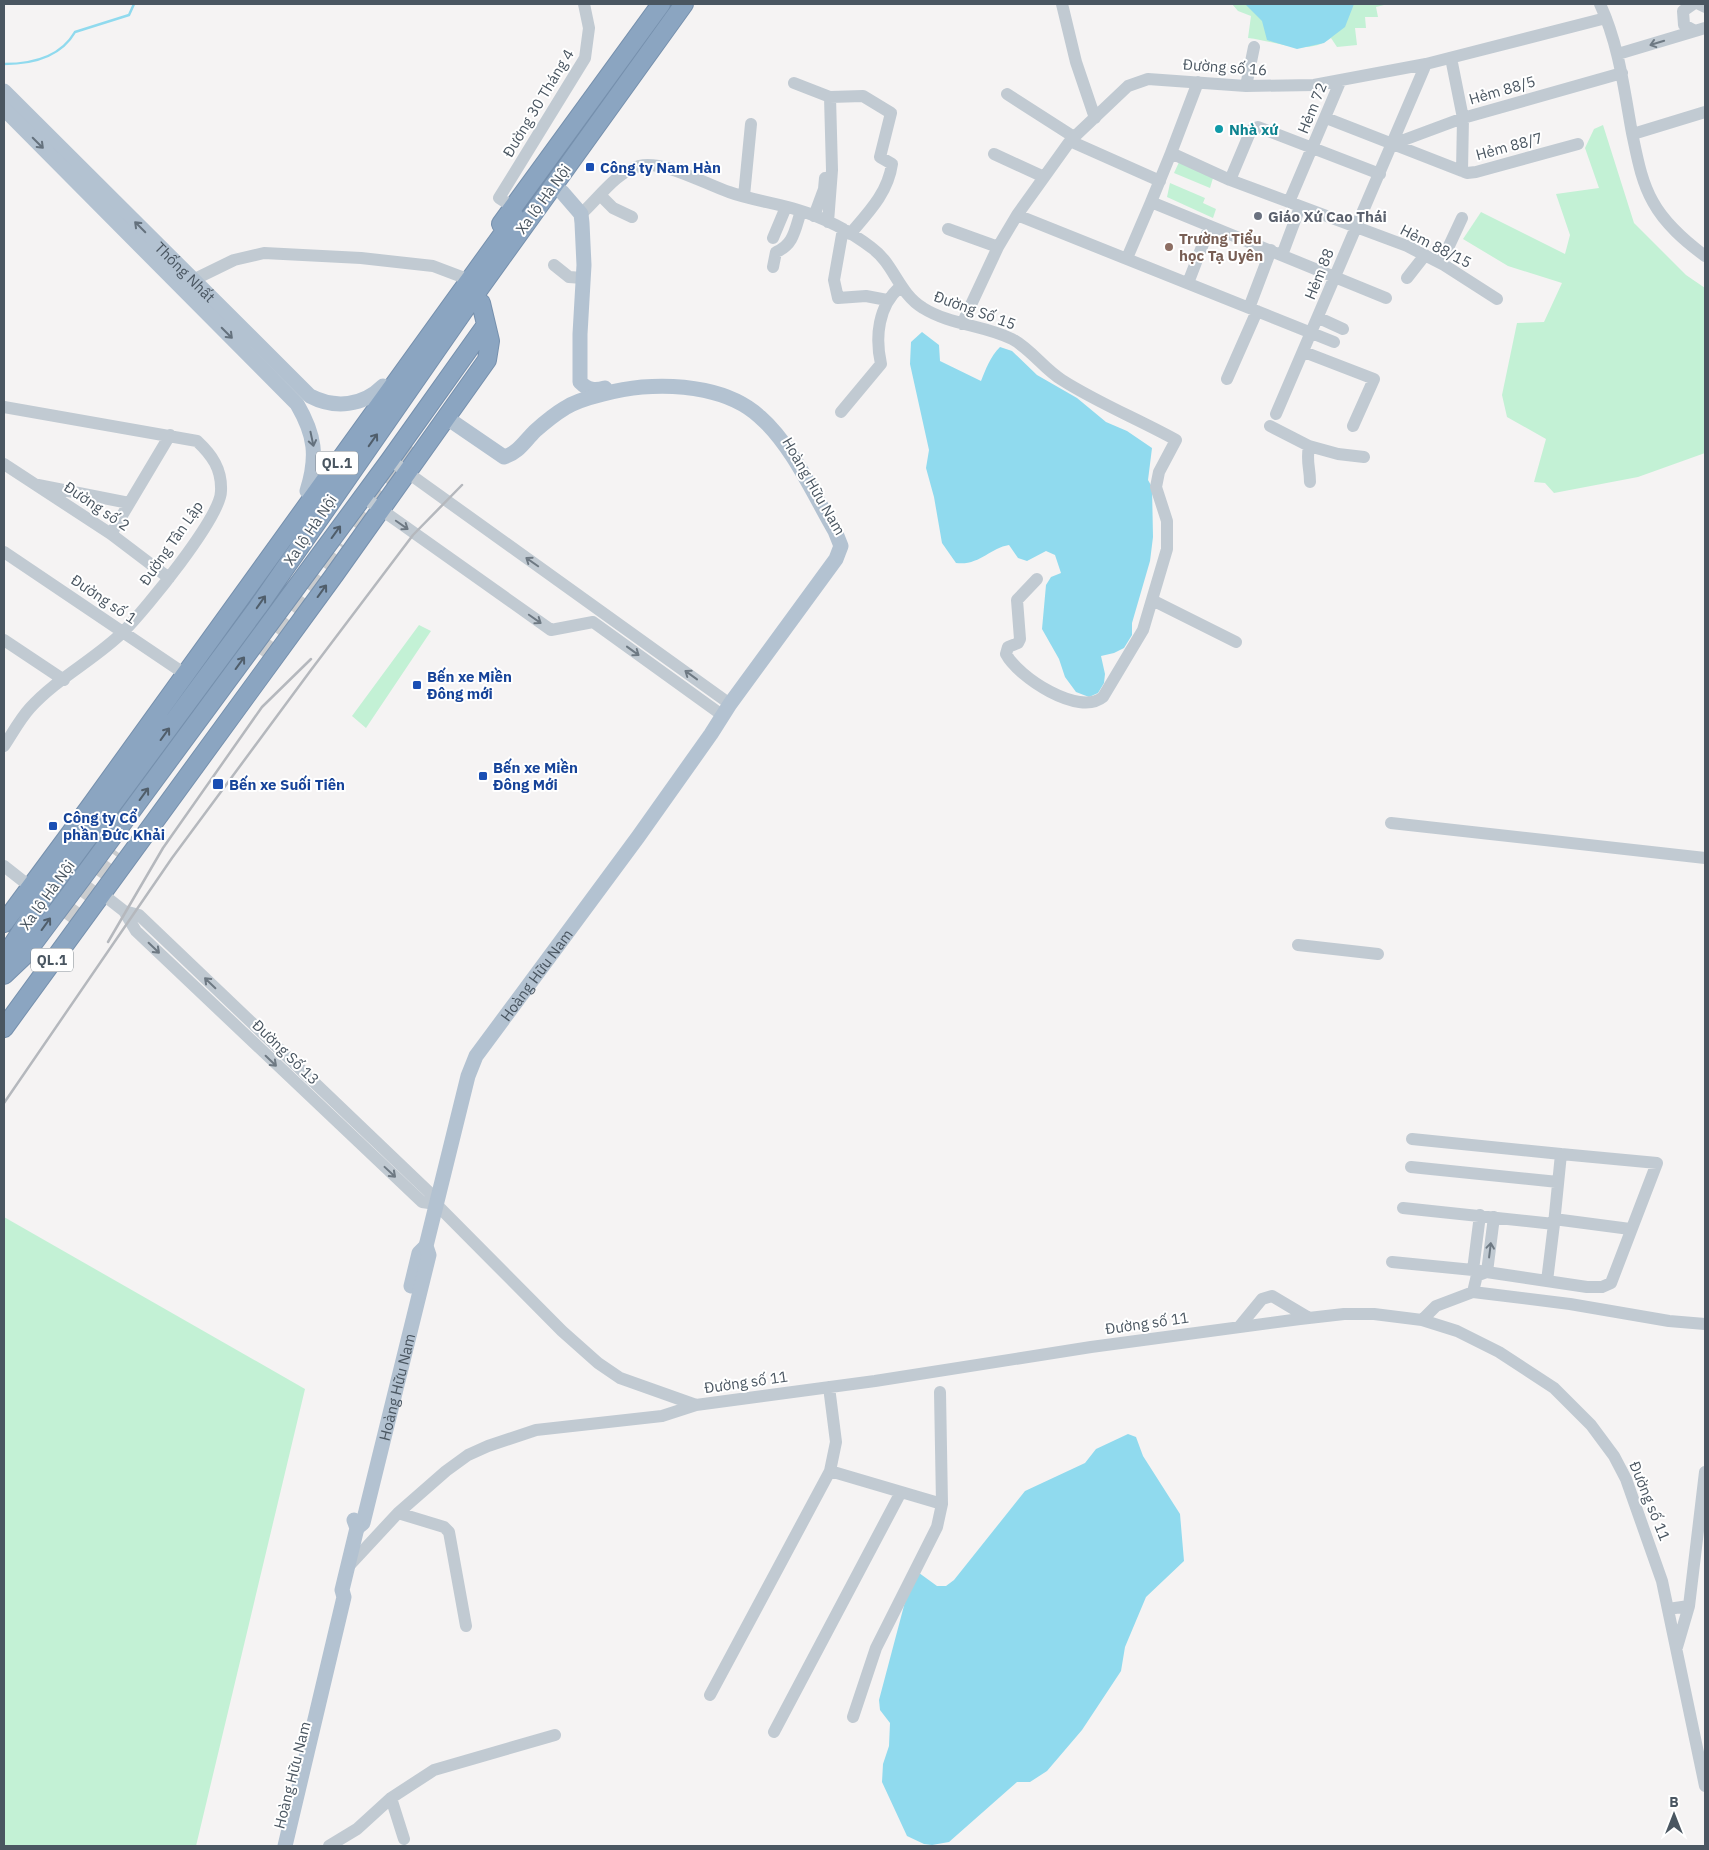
<svg xmlns="http://www.w3.org/2000/svg" width="1709" height="1850" viewBox="0 0 1709 1850" font-family="'IBM Plex Sans',sans-serif">
<style>
.green{fill:#c3f1d5}
.water{fill:#90daee}
.lines{fill:none;stroke-linecap:round;stroke-linejoin:round}
.stream{stroke:#90daee;stroke-width:2.5}
.highway-tunnel{stroke:#caccce;stroke-width:18;stroke-dasharray:18 9;stroke-linecap:butt}
.highway-casing{stroke:#7690ad;stroke-width:20}
.minor{stroke:#c1cad2;stroke-width:12}
.major{stroke:#b3c2d1;stroke-width:15}
.highway{stroke:#8ba5c1;stroke-width:18}
.rail{stroke:#b5b8bd;stroke-width:2.5}
.oneway{stroke:#6e7983}
.oneway2{stroke:#64717d}
.oneway3{stroke:#505e6b}
.culture-dot{fill:#0f9aa8;stroke:#fff;stroke-width:2}
.transit-dot{fill:#1a4fb4;stroke:#fff;stroke-width:2}
.worship-dot{fill:#6b7280;stroke:#fff;stroke-width:2}
.education-dot{fill:#8d6e63;stroke:#fff;stroke-width:2}
.labels{text-anchor:middle;dominant-baseline:central;stroke-width:4;stroke-linejoin:round;paint-order:stroke}
.shield{fill:#fff;stroke:#808990;stroke-width:1}
.shield-label{font-size:14px;font-weight:bold;fill:#4a5661}
.street-label{font-size:15px;fill:#4a5661;stroke:#fff}
.culture-label{font-size:15px;font-weight:bold;fill:#0d838f;stroke:#fff;text-anchor:start}
.transit-label{font-size:15px;font-weight:bold;fill:#164399;stroke:#fff;text-anchor:start}
.worship-label{font-size:15px;font-weight:bold;fill:#5b616d;stroke:#fff;text-anchor:start}
.education-label{font-size:15px;font-weight:bold;fill:#785e54;stroke:#fff;text-anchor:start}
</style>
<rect width="100%" height="100%" fill="#f5f3f3"/>
<path class="green" d="M 1232,4 L 1388,4 L 1376,7 L 1378,17 L 1365,17 L 1366,28 L 1355,28 L 1357,45 L 1337,47 L 1331,38 C 1306,57 1276,41 1248,38 L 1251,16 L 1238,11 Z
M 1603,125 L 1634,223 L 1686,275 L 1705,288 L 1705,453 L 1638,477 L 1554,493 L 1545,483 L 1534,482 L 1546,439 L 1507,417 L 1502,395 L 1517,323 L 1544,322 L 1562,283 L 1508,266 L 1463,239 L 1481,212 L 1565,254 L 1570,235 L 1556,194 L 1599,188 L 1585,148 L 1594,129 Z
M 1180,160 L 1213,178 L 1210,188 L 1174,173 Z
M 1170,183 L 1205,198 L 1203,203 L 1216,209 L 1213,218 L 1167,197 Z
M 419,625 L 431,631 L 366,728 L 352,716 Z
M 4,1217 L 305,1389 L 196,1846 L 4,1846 Z"/>
<path class="water" d="M 1245,4 L 1354,4 L 1345,27 L 1324,43 L 1297,49 L 1267,40 L 1262,21 Z
M 922,332 L 939,345 L 940,361 L 981,381 C 986,369 990,357 1000,347 L 1012,351 L 1037,375 L 1077,398 L 1106,422 L 1127,431 L 1152,448 L 1148,480 L 1152,487 L 1153,537 L 1150,561 L 1132,623 L 1132,635 L 1124,648 L 1114,653 L 1101,656 L 1105,674 L 1104,683 L 1098,693 L 1089,697 L 1076,692 L 1065,677 L 1059,659 L 1042,629 L 1046,585 L 1051,577 L 1061,573 L 1055,555 L 1046,551 L 1027,561 L 1018,558 L 1009,545 C 990,548 979,566 956,563 L 942,543 L 934,497 L 926,468 L 929,450 L 910,364 L 911,342 Z
M 1128,1434 L 1136,1437 L 1143,1456 L 1180,1514 L 1184,1561 L 1146,1597 L 1125,1647 L 1121,1671 L 1082,1730 L 1047,1771 L 1030,1782 L 1017,1782 L 949,1842 L 932,1845 L 924,1844 L 907,1836 L 882,1782 L 883,1764 L 889,1746 L 890,1723 L 880,1710 L 879,1700 L 910,1583 L 915,1570 L 937,1586 L 946,1586 L 954,1580 L 1025,1491 L 1085,1463 L 1096,1449 Z"/>
<g class="lines">
<path class="stream" d="M 4,64 C 31,64 60,58 75,32 L 129,15 L 134,4"/>
<path class="highway-tunnel" d="M 356,528 L 417,443
M 262,656 L 343,545
M 69,922 L 119,853"/>
<defs>
<path id="highway" d="M 501,224 L 661,4
M 4,923 L 89,808 L 515,217
M 4,958 L 39,904 L 258,607 L 474,296 L 684,4
M 4,975 L 23,957 L 82,878 L 390,460 L 486,325
M 4,1028 L 335,574 L 487,360 L 490,341 L 481,303"/>
</defs>
<use href="#highway" class="highway-casing"/>
<path class="minor" d="M 1062,4 L 1076,62 L 1095,118
M 1600,4 C 1619,45 1624,89 1632,133 C 1637,156 1641,181 1653,202 C 1665,224 1685,241 1705,256
M 1693,4 L 1683,11 L 1684,25 L 1695,31 L 1705,28
M 1699,4 L 1705,7
M 1618,54 L 1695,31
M 1451,58 L 1463,118 L 1462,171
M 794,83 L 830,97 L 863,96 L 891,113 L 880,157 L 892,164 C 888,193 868,213 850,234
M 1246,86 L 1254,47
M 1007,94 L 1074,137
M 1326,118 L 1467,173 L 1476,172 L 1578,144
M 1633,134 L 1705,112
M 1070,141 L 1160,181
M 1393,144 L 1463,118 L 1622,73
M 1171,153 L 1198,82
M 994,154 L 1044,177
M 1230,180 L 1251,130 L 1258,127 L 1380,174
M 601,196 L 613,208 L 632,217
M 744,196 L 751,124
M 1289,202 L 1340,82
M 513,207 L 499,198 L 585,58 L 589,28 L 584,4
M 581,214 C 598,199 616,172 639,166 C 664,160 705,184 729,192 C 751,200 776,203 798,210 C 825,218 851,232 872,248 C 894,264 899,294 923,308 C 950,325 984,325 1012,339 C 1031,349 1044,369 1062,380 C 1098,403 1138,419 1176,440 L 1159,472 L 1156,487 L 1167,521 L 1167,549 L 1143,630 L 1103,697 C 1079,717 1018,677 1006,654 L 1008,647 L 1018,643 L 1020,639 L 1017,600 L 1037,579
M 1017,215 L 1334,342
M 814,216 L 824,189 L 825,178
M 828,222 L 832,170 L 830,97
M 843,229 L 834,280 L 838,298 L 866,296 L 887,300
M 948,229 L 998,247
M 773,238 L 786,207
M 1282,255 L 1300,207
M 1127,258 L 1151,202
M 1441,263 L 1462,218
M 554,265 L 569,277 L 583,278
M 773,267 L 776,252 C 794,245 795,229 801,211
M 1407,278 L 1425,255
M 193,280 L 234,260 L 264,253 L 361,258 L 433,266 L 470,280
M 1188,283 L 1210,226
M 1386,298 L 1151,202 L 1171,153 L 1230,180 L 1407,246 L 1444,265 L 1497,299
M 1249,308 L 1271,250
M 1319,318 L 1343,329
M 962,324 L 998,247 L 1017,215 L 1070,141 L 1128,86 L 1148,79 L 1246,86 L 1314,85 L 1426,64 L 1606,18
M 1304,352 L 1374,379 L 1353,426
M 1227,379 L 1257,311
M 4,407 L 197,441 C 212,455 222,469 221,491 C 221,517 145,610 124,631 C 96,659 57,678 30,708 C 20,719 12,734 4,746
M 841,412 L 881,364 C 875,337 878,306 900,287
M 1276,414 L 1426,64
M 1270,426 L 1309,446 L 1338,454 L 1364,457
M 1309,446 C 1306,462 1310,467 1310,482
M 390,460 L 730,704
M 4,464 L 111,534 L 169,578
M 38,485 L 129,503
M 362,496 L 551,630 L 593,622 L 722,715
M 111,534 L 170,435
M 4,552 L 185,674
M 1152,600 L 1236,642
M 4,640 L 64,680
M 1391,823 L 1705,858
M 4,866 L 23,881
M 101,893 L 124,911 L 139,915 L 430,1193 L 436,1204 L 562,1331 L 598,1363 L 620,1378 L 696,1405
M 124,911 L 136,931 L 422,1202 L 436,1204
M 1298,945 L 1378,954
M 1412,1139 L 1561,1154 L 1554,1224
M 1411,1167 L 1558,1182
M 1403,1208 L 1554,1224 L 1547,1281
M 1554,1219 L 1630,1229
M 1392,1262 L 1473,1270 L 1587,1287 L 1602,1287 L 1611,1283 L 1657,1163 L 1561,1154
M 1479,1275 L 1487,1272 L 1494,1217
M 1473,1292 L 1477,1275 L 1473,1270 L 1480,1215
M 1422,1320 L 1436,1306 L 1473,1292 L 1570,1304 L 1669,1321 L 1705,1324
M 1239,1327 L 1262,1299 L 1272,1296 L 1309,1318
M 940,1392 L 942,1504
M 830,1471 L 942,1504 L 937,1527 L 876,1648 L 853,1717
M 398,1513 L 444,1527 L 449,1532 L 466,1626
M 347,1568 L 398,1513 L 446,1471 L 468,1455 L 488,1446 L 536,1430 L 662,1416 L 696,1405 L 875,1381 L 1091,1347 L 1300,1319 L 1344,1314 L 1374,1314 L 1422,1320 L 1457,1331 L 1499,1352 L 1554,1388 L 1591,1425 L 1614,1456 L 1626,1479 L 1662,1581 L 1705,1786
M 1668,1609 L 1689,1606 L 1705,1472
M 1677,1647 L 1689,1606
M 710,1695 L 830,1471 L 836,1442 L 829,1387
M 774,1732 L 901,1492
M 391,1798 L 404,1839
M 329,1846 L 357,1829 L 391,1798 L 434,1770 L 555,1735"/>
<g class="major">
<path id="s1" d="M 4,91 L 310,396 C 335,409 363,406 383,386"/>
<path d="M 4,109 L 297,404 C 315,435 318,456 307,491"/>
<path d="M 562,192 L 581,214 L 582,223 L 584,265 L 580,334 L 580,382 C 588,390 594,391 605,388"/>
<path d="M 411,1286 L 419,1253 L 426,1246"/>
<path id="s2" d="M 357,1528 L 363,1523 L 429,1255 L 426,1246 L 468,1076 L 476,1056 L 638,837 L 711,734 L 730,704 L 836,559 L 841,546 L 835,531 C 814,495 792,445 760,417 C 730,389 681,384 642,387 C 622,389 582,397 565,408 C 555,414 544,423 535,431 C 524,442 518,453 504,457 L 447,418"/>
<path d="M 285,1846 L 344,1597 L 342,1590 L 357,1528 L 354,1520"/>
</g>
<use href="#highway" class="highway"/>
<path class="rail" d="M 108,942 L 163,848 L 262,707 L 311,659
M 4,1103 L 172,858 L 311,670 L 413,535 L 462,485"/>
</g>
<defs><path id="oneway-shaft" d="M-6 0H5M1.5-3L5.5 0L1.5 3" fill="none" stroke-width="1.6" stroke-linecap="round" stroke-linejoin="round" transform="scale(1.25)"/></defs>
<g class="oneway">
<use href="#oneway-shaft" transform="translate(1657 43) rotate(163)"/>
<use href="#oneway-shaft" transform="translate(402 525) rotate(35)"/>
<use href="#oneway-shaft" transform="translate(532 562) rotate(-145)"/>
<use href="#oneway-shaft" transform="translate(535 619) rotate(35)"/>
<use href="#oneway-shaft" transform="translate(633 651) rotate(36)"/>
<use href="#oneway-shaft" transform="translate(691 675) rotate(-144)"/>
<use href="#oneway-shaft" transform="translate(154 948) rotate(44)"/>
<use href="#oneway-shaft" transform="translate(210 983) rotate(-136)"/>
<use href="#oneway-shaft" transform="translate(271 1061) rotate(44)"/>
<use href="#oneway-shaft" transform="translate(390 1172) rotate(43)"/>
<use href="#oneway-shaft" transform="translate(1490 1250) rotate(-83)"/>
</g>
<g class="oneway2">
<use href="#oneway-shaft" transform="translate(38 143) rotate(45)"/>
<use href="#oneway-shaft" transform="translate(140 227) rotate(-135)"/>
<use href="#oneway-shaft" transform="translate(227 333) rotate(45)"/>
<use href="#oneway-shaft" transform="translate(312 439) rotate(78)"/>
</g>
<g class="oneway3">
<use href="#oneway-shaft" transform="translate(373 440) rotate(-55)"/>
<use href="#oneway-shaft" transform="translate(336 532) rotate(-54)"/>
<use href="#oneway-shaft" transform="translate(322 591) rotate(-54)"/>
<use href="#oneway-shaft" transform="translate(261 602) rotate(-55)"/>
<use href="#oneway-shaft" transform="translate(240 663) rotate(-54)"/>
<use href="#oneway-shaft" transform="translate(165 734) rotate(-54)"/>
<use href="#oneway-shaft" transform="translate(144 794) rotate(-54)"/>
<use href="#oneway-shaft" transform="translate(46 924) rotate(-54)"/>
</g>
<circle class="culture-dot" cx="1219" cy="129" r="5"/>
<g class="transit-dot">
<rect x="585" y="162" width="10" height="10" rx="2.5"/>
<rect x="412" y="680" width="10" height="10" rx="2.5"/>
<rect x="478" y="771" width="10" height="10" rx="2.5"/>
<rect x="212" y="778" width="12" height="12" rx="2.5"/>
<rect x="48" y="821" width="10" height="10" rx="2.5"/>
</g>
<circle class="worship-dot" cx="1258" cy="216" r="5"/>
<circle class="education-dot" cx="1169" cy="247" r="5"/>
<g class="labels">
<g class="shield">
<rect x="316" y="451.5" width="42" height="23" rx="4"/>
<rect x="31" y="948.5" width="42" height="23" rx="4"/>
</g>
<g class="shield-label">
<text x="337" y="463">QL.1</text>
<text x="52" y="960">QL.1</text>
</g>
<g class="street-label">
<text transform="translate(1225 67) rotate(4)">Đường số 16</text>
<text transform="translate(1502 90) rotate(-16)">Hẻm 88/5</text>
<text transform="translate(538 103) rotate(-59)">Đường 30 Tháng 4</text>
<text transform="translate(1312 108) rotate(-68)">Hẻm 72</text>
<text transform="translate(1509 146) rotate(-15)">Hẻm 88/7</text>
<text transform="translate(543 199) rotate(-54)">Xa lộ Hà Nội</text>
<text transform="translate(1436 246) rotate(27)">Hẻm 88/15</text>
<text stroke="none"><textPath href="#s1" startOffset="256">Thống Nhất</textPath></text>
<text transform="translate(1319 274) rotate(-68)">Hẻm 88</text>
<text transform="translate(975 310) rotate(20)">Đường Số 15</text>
<text transform="translate(814 486) rotate(60)">Hoàng Hữu Nam</text>
<text transform="translate(97 506) rotate(34)">Đường số 2</text>
<text transform="translate(310 530) rotate(-56)">Xa lộ Hà Nội</text>
<text transform="translate(171 543) rotate(-55)">Đường Tân Lập</text>
<text transform="translate(104 599) rotate(34)">Đường số 1</text>
<text transform="translate(47 895) rotate(-54)">Xa lộ Hà Nội</text>
<text stroke="none"><textPath href="#s2" startOffset="591">Hoàng Hữu Nam</textPath></text>
<text transform="translate(286 1052) rotate(44)">Đường Số 13</text>
<text transform="translate(1147 1323) rotate(-8)">Đường số 11</text>
<text transform="translate(746 1382) rotate(-8)">Đường số 11</text>
<text stroke="none"><textPath href="#s2" startOffset="148">Hoàng Hữu Nam</textPath></text>
<text transform="translate(1650 1501) rotate(68)">Đường số 11</text>
<text transform="translate(292 1775) rotate(-76)">Hoàng Hữu Nam</text>
</g>
<g class="culture-label">
<text x="1229" y="129">Nhà xứ</text>
</g>
<g class="transit-label">
<text x="600" y="167">Công ty Nam Hàn</text>
<text x="427" y="676">Bến xe Miền<tspan x="427" dy="17">Đông mới</tspan></text>
<text x="493" y="767">Bến xe Miền<tspan x="493" dy="17">Đông Mới</tspan></text>
<text x="229" y="784">Bến xe Suối Tiên</text>
<text x="63" y="817">Công ty Cổ<tspan x="63" dy="17">phần Đức Khải</tspan></text>
</g>
<g class="worship-label">
<text x="1268" y="216">Giáo Xứ Cao Thái</text>
</g>
<g class="education-label">
<text x="1179" y="238">Trường Tiểu<tspan x="1179" dy="17">học Tạ Uyên</tspan></text>
</g>
</g>
<rect width="1709" height="1850" fill="none" stroke="#4a5661" stroke-width="10"/>
<g transform="translate(1674 1815)" stroke="#ffffff" stroke-width="4" paint-order="stroke">
<path d="M0-4L9 19L0 12L-9 19Z" fill="#4a5661"/>
<text y="-8" font-size="14" font-weight="bold" text-anchor="middle" fill="#4a5661">B</text>
</g>
</svg>
